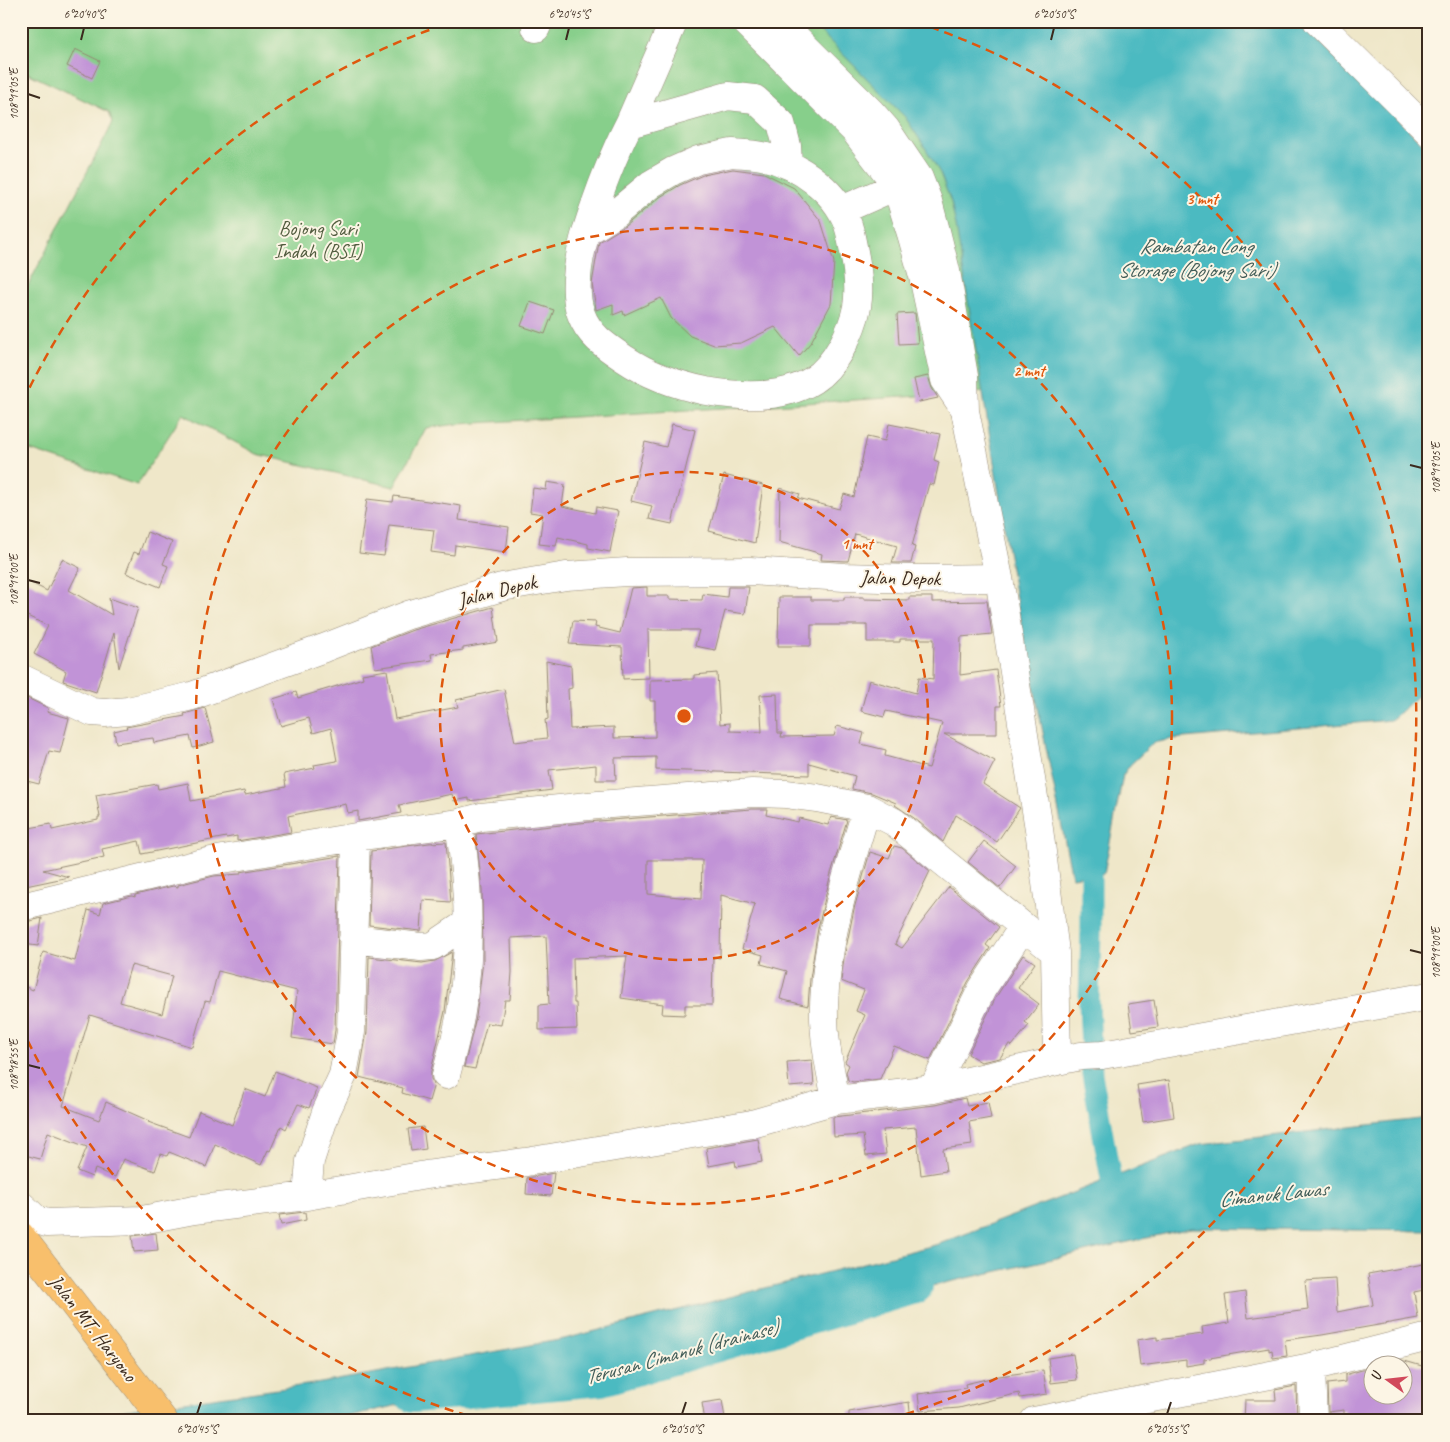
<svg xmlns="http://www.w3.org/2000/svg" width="1450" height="1442" viewBox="0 0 1450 1442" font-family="Caveat,sans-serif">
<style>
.green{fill:#87cf8b;stroke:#617c54}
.water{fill:#4bbac1;stroke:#437270}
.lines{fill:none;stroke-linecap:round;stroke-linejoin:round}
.canal{stroke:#4bbac1;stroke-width:21}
.river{stroke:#4bbac1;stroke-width:36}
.building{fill:#c193d7;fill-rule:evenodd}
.minor-casing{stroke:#958874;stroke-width:29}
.major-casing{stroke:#958874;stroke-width:29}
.minor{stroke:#fff;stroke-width:28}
.major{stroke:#f8bf6c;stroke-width:28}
.ticks{fill:none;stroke:#3b2a1e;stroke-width:2}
.ring{fill:none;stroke:#df570d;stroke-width:2.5;stroke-dasharray:9 6}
.labels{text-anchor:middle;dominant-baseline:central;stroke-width:4;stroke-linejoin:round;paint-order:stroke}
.park-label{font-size:20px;fill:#525c3f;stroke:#fcf5e5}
.street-label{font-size:20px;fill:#3b2a1e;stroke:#fcf5e5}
.water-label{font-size:21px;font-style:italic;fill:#415c57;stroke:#fcf5e5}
.centre{fill:#df570d;stroke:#fcf5e5;stroke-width:2.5}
.ring-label{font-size:15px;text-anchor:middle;font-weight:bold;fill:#df570d;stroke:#fcf5e5;stroke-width:4;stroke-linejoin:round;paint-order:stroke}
.neatline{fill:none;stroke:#3b2a1e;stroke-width:2}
.ticks-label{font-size:12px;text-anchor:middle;fill:#3b2a1e}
</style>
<rect width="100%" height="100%" fill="#fcf5e5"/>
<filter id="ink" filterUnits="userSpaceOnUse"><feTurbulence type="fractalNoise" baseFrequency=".02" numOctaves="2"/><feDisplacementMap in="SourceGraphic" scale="10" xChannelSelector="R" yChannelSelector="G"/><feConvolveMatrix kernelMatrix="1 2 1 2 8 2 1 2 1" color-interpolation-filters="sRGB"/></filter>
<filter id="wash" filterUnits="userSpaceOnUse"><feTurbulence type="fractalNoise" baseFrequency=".0096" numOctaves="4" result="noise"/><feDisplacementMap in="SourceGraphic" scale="20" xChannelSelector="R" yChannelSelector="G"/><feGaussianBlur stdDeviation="1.12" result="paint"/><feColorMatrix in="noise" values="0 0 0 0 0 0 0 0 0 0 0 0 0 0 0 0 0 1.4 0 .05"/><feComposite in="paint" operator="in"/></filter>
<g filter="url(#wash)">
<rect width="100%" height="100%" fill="#efe7c9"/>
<path class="green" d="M 21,21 L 814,21 L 906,111 L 935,157 L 952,198 L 986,392 L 459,424 L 426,428 L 394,487 L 257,454 L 183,414 L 137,485 L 21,447 L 21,299 L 113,122 L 109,112 L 21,70 Z"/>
<path class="water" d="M 810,21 L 1299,21 L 1429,150 L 1429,686 L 1391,720 L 1172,739 L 1153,743 L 1130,765 L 1123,775 L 1104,873 L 1072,877 L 1015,593 L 956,226 L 951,202 L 940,173 L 926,149 L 905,117 Z
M 1429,1118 L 1429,1231 L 1191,1228 L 327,1421 L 48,1421 L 321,1383 L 564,1339 L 939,1244 L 1200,1144 Z"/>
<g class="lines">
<path class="canal" d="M 1091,875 L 1091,930 L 1089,1000 L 1092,1074 L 1116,1207"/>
<path class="river" d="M 413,1395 L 601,1378 L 915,1286"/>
</g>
<g id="blocks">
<path class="building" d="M 75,49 L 100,61 L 92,78 L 67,66 Z
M 733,169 L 764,173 L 794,188 L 821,221 L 834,262 L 831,304 L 811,342 L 799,356 L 775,327 L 741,343 L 714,345 L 690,336 L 671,318 L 661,298 L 624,315 L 623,311 L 613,315 L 613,304 L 596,310 L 596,309 L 592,284 L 599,242 L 625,226 L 660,197 L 680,185 L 703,175 Z
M 530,302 L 554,310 L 545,334 L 521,326 Z
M 915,313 L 918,343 L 899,344 L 897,314 Z
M 928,376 L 932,388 L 938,398 L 919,402 L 914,379 Z
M 672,424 L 695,430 L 672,524 L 649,519 L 652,506 L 631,501 L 645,442 L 666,447 Z
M 889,424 L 940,434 L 934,460 L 939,462 L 934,485 L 929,484 L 912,546 L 915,547 L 911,563 L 892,563 L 897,546 L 855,534 L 848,561 L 821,560 L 822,554 L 779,542 L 780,488 L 800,494 L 798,498 L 839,509 L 844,494 L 854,497 L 867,437 L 885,441 Z
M 724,475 L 763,485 L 755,543 L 709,531 Z
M 547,482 L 565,485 L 562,506 L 595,513 L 596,507 L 618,511 L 610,552 L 588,548 L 588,544 L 558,537 L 556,546 L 539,544 L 543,514 L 530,512 L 533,488 L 546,490 Z
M 394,496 L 461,506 L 459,520 L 509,527 L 506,552 L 455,545 L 454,555 L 431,552 L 434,530 L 389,525 L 384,556 L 359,553 L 367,499 L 393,502 Z
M 147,532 L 172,542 L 163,564 L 168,566 L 160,587 L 126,573 L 134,552 L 139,554 Z
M 62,559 L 80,568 L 69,590 L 112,615 L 109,598 L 138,608 L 119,668 L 114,633 L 96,692 L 63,681 L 66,671 L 34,654 L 48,626 L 21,613 L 21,578 L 47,591 Z
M 647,587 L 647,596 L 669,596 L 669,599 L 702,600 L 703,594 L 727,597 L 728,587 L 749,587 L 745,614 L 725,611 L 715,650 L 695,646 L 699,630 L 648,630 L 649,678 L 623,679 L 622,647 L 569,644 L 573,621 L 596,622 L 595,627 L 620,633 L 631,588 Z
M 779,597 L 811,597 L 811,600 L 844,600 L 844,597 L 864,597 L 864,599 L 909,600 L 909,597 L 932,597 L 932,602 L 987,601 L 992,634 L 961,637 L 960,675 L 996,670 L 1001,706 L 997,706 L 997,734 L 944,734 L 995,761 L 983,784 L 1020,808 L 997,842 L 956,815 L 943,842 L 914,818 L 895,805 L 896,803 L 872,793 L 852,789 L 855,776 L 809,763 L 809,775 L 656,770 L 656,757 L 615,758 L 616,780 L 596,780 L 596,765 L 549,770 L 552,790 L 469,801 L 469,798 L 454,801 L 452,794 L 399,805 L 401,813 L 358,821 L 358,811 L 348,813 L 346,804 L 288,816 L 291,832 L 237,841 L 237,836 L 226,838 L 226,837 L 142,854 L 139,841 L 102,849 L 104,857 L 43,870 L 69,877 L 21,887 L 21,854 L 29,852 L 24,829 L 51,824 L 52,830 L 98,820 L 98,817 L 100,817 L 96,795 L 157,784 L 158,789 L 188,783 L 191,801 L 244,791 L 245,795 L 286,787 L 284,774 L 315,768 L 314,765 L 337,761 L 331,728 L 313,733 L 309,718 L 281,726 L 273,699 L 296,692 L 298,698 L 363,678 L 362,674 L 387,670 L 395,719 L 458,707 L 456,700 L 504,689 L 515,742 L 547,738 L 545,720 L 548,719 L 546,661 L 571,666 L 572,688 L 568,689 L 570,729 L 614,727 L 614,738 L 655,737 L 655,701 L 650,701 L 650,680 L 694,679 L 694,675 L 717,673 L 720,724 L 730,723 L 730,731 L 762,732 L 760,695 L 777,694 L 778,733 L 782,733 L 781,737 L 834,736 L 837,726 L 864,733 L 861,744 L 886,750 L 885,756 L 929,768 L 942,723 L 886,711 L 884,717 L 861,711 L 869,680 L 916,693 L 919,677 L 933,679 L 934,639 L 900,639 L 900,642 L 867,642 L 867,625 L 811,625 L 811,646 L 778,646 Z
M 493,607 L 498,642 L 463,648 L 463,650 L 431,654 L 432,660 L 375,668 L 371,646 L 413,630 Z
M 21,695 L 48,708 L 47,712 L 69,718 L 60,753 L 49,751 L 39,784 L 23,780 L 26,769 L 21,769 Z
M 205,708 L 214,742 L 193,748 L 190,736 L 154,743 L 153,738 L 116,743 L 114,731 L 127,728 L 126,727 L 185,716 L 184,714 Z
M 752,809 L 767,809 L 766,815 L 798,822 L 799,818 L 828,825 L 831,817 L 847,820 L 830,877 L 818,928 L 810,979 L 808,1006 L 780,999 L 787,971 L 761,964 L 763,955 L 742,949 L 755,904 L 721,895 L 720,958 L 713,957 L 712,1005 L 685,1005 L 685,1015 L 662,1014 L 663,1004 L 621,998 L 627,956 L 573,958 L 574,1003 L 576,1003 L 577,1029 L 539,1030 L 539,1005 L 549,1004 L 546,936 L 511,938 L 512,972 L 510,1000 L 505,1000 L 501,1025 L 487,1023 L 475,1069 L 464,1067 L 476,1017 L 483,961 L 482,890 L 476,834 L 599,821 ZM 648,860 L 702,860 L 701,899 L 648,894 Z
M 984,841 L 1016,866 L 1000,888 L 968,862 Z
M 446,842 L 451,902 L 423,900 L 421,931 L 369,925 L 371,851 L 429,843 Z
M 894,846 L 902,848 L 930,871 L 895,944 L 902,948 L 949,887 L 999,927 L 986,945 L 990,948 L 968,982 L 930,1060 L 894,1046 L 880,1079 L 853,1082 L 848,1080 L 846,1072 L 849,1065 L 845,1062 L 865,1015 L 856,1011 L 864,990 L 841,981 L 844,958 L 854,909 L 870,852 L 889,858 Z
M 340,856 L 335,1030 L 333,1044 L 292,1038 L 297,991 L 218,971 L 210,1002 L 205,1001 L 192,1047 L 90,1015 L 63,1106 L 99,1120 L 106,1102 L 149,1121 L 148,1122 L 189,1137 L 199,1111 L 232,1125 L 245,1089 L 265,1097 L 275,1071 L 317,1088 L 309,1108 L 298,1104 L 286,1129 L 281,1126 L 270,1151 L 268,1150 L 261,1165 L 215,1144 L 206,1167 L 169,1152 L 167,1156 L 161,1154 L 155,1171 L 123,1159 L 115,1177 L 95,1169 L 92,1177 L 77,1171 L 87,1147 L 48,1132 L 40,1159 L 21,1154 L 21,985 L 33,990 L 43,952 L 75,961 L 88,910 L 100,914 L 103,903 L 132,896 L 135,897 L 135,895 L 173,886 L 178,887 L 178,885 L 214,876 L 240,874 L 240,872 ZM 131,965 L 172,976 L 162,1014 L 120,1002 Z
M 42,918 L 38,946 L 23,944 L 26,922 Z
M 452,952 L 445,1011 L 431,1071 L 431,1079 L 434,1084 L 429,1101 L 402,1093 L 403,1088 L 359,1077 L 367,1032 L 369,957 L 422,963 L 435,961 Z
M 1023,955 L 1035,963 L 1018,988 L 1039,1004 L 1025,1022 L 1029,1025 L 1012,1046 L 1009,1044 L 1000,1058 L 981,1062 L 968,1054 L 996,997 Z
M 1154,1000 L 1158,1027 L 1132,1031 L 1128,1004 Z
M 812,1060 L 814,1085 L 789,1087 L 787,1062 Z
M 1169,1080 L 1174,1117 L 1143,1122 L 1137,1085 Z
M 965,1098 L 967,1106 L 988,1102 L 991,1118 L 969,1122 L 972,1145 L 943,1149 L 946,1171 L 921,1175 L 916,1127 L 883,1130 L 886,1154 L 866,1156 L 863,1135 L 834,1137 L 833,1117 L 935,1105 Z
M 423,1127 L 426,1149 L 411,1151 L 408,1129 Z
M 758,1139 L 762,1162 L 736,1167 L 735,1161 L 709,1166 L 706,1148 Z
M 554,1173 L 551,1196 L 526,1194 L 527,1178 Z
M 305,1212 L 306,1220 L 281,1225 L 279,1215 Z
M 156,1233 L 158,1250 L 134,1252 L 132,1236 Z
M 1429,1263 L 1429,1289 L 1414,1292 L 1418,1318 L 1322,1335 L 1285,1340 L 1287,1356 L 1273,1358 L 1272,1350 L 1269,1351 L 1269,1348 L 1204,1359 L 1204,1363 L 1186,1366 L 1186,1360 L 1140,1366 L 1137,1340 L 1157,1337 L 1157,1340 L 1203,1334 L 1202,1327 L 1229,1323 L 1225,1295 L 1245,1292 L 1248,1318 L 1308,1310 L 1305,1281 L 1335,1279 L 1337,1312 L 1373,1305 L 1368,1274 Z
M 1073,1354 L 1077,1380 L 1051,1383 L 1048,1358 Z
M 1401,1360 L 1429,1368 L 1429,1421 L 1362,1421 L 1363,1417 L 1344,1417 L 1344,1410 L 1328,1412 L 1327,1384 L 1345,1382 L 1345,1375 L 1362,1370 L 1372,1370 L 1372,1394 L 1402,1394 L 1402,1364 L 1384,1364 Z
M 1043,1370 L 1047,1394 L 1020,1398 L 1019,1393 L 959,1408 L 920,1411 L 918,1394 L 966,1388 L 965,1384 L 999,1376 Z
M 1296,1386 L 1297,1421 L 1244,1421 L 1245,1400 L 1276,1400 L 1275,1390 Z
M 722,1400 L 725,1418 L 705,1421 L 702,1403 Z
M 909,1402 L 911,1421 L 849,1421 L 849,1412 Z"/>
</g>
</g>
<g filter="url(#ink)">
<use href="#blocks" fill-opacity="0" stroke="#958874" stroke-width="1"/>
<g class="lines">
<defs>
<path id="minor" d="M 745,21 L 854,130 L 887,173 L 901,201 L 912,237 L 923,276 L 945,380 L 965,410
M 779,21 L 871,112 L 886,129 L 919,178 L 928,201 L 936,231 L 946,271 L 964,376 L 965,411 L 999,578 L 1039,829 L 1055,952 L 1057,1061 L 1081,1056 L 1102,1055 L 1429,996
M 1317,21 L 1429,132
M 536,28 L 539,21
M 629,124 L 674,21
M 732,153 C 742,154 753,154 762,156 C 799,164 841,193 850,232 C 855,256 861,282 857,307 C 852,332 835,366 813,380 C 783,399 740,397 706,391 C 677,385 650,376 625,359 C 607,347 589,336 581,314 C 572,290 579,256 586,232 L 615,214 L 651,184 L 673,171 L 698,160 Z
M 842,210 L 894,187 L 910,181
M 586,232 C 598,195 611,159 629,124 L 728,96 L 755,99 L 781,123 L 787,146 L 788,164
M 21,678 L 92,712 L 105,713 L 128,711 L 192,696 L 324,648 L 408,615 L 502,587 L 566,576 L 627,572 L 750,571 L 844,577 L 916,579 L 999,578
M 21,907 L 211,861 L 356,837 L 459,823 L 481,817 L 598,805 L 752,793 L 786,794 L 817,798 L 867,808 L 894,822 L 1055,952
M 353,939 L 421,947 L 433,946 L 467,923
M 446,1075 C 452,1052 459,1028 462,1005 C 472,946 468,882 459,823
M 933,1089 L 982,989 L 1023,927
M 836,1100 C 830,1069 823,1038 824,1006 C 826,939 848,871 867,808
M 307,1196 L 310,1161 L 326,1112 L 343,1075 L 351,1032 L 356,837
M 21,1205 L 37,1220 L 47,1223 L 142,1220 L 194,1210 L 307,1196 L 426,1175 L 526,1162 L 752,1124 L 836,1100 L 933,1089 L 1057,1061
M 1034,1421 L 1311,1367
M 1313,1421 L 1311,1367 L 1429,1337"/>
<path id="major" d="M 21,1236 L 164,1421"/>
</defs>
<use href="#minor" class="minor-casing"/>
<use href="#major" class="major-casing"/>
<use href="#minor" class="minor"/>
<use href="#major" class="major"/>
</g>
</g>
<path class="ticks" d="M 81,40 L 84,28M 566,40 L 569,28M 1051,40 L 1054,28M 28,94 L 40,98M 1410,465 L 1422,468M 28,580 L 40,583M 1410,950 L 1422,953M 28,1065 L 40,1068M 197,1414 L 201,1402M 682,1414 L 686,1402M 1167,1414 L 1171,1402"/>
<g class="ring">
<circle cx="684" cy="716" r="244"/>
<circle cx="684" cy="716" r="488"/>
<path d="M482 1420A732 732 0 0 1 23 1031M23 401A732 732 0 0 1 452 22M916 22A732 732 0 0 1 886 1420"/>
</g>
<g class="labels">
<g class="park-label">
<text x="318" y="228">Bojong Sari<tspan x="318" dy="23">Indah (BSI)</tspan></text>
</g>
<g class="street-label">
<text transform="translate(900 578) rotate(1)">Jalan Depok</text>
<text transform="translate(497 591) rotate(-14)">Jalan Depok</text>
<text transform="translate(93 1328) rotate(52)">Jalan MT. Haryono</text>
</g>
<g class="water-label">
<text x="1196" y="246">Rambatan Long<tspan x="1196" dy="24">Storage (Bojong Sari)</tspan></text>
<text transform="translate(1273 1194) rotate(-6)">Cimanuk Lawas</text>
<text transform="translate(681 1352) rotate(-15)">Terusan Cimanuk (drainase)</text>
</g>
</g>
<circle cx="684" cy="716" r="8" class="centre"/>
<g class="ring-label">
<text x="1202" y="204">3 mnt</text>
<text x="1029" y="376">2 mnt</text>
<text x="857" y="549">1 mnt</text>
</g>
<rect width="1450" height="1442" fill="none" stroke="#fcf5e5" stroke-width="55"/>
<g transform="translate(1388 1380) rotate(285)"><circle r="24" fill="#fcf5e5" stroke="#afa495"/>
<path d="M0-4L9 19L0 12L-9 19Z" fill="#d1495b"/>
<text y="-8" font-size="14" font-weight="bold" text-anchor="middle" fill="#3b2a1e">U</text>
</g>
<rect x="28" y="28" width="1394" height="1386" class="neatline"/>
<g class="ticks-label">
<text x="84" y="18">6°20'40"S</text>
<text x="569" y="18">6°20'45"S</text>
<text x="1054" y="18">6°20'50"S</text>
<text transform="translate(14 94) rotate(-90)" y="4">108°19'05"E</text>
<text transform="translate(1436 468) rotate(-90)" y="4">108°19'05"E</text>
<text transform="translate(14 580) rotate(-90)" y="4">108°19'00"E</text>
<text transform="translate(1436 953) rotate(-90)" y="4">108°19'00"E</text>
<text transform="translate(14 1065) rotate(-90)" y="4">108°18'55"E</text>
<text x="197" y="1433">6°20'45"S</text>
<text x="682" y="1433">6°20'50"S</text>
<text x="1167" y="1433">6°20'55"S</text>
</g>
</svg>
